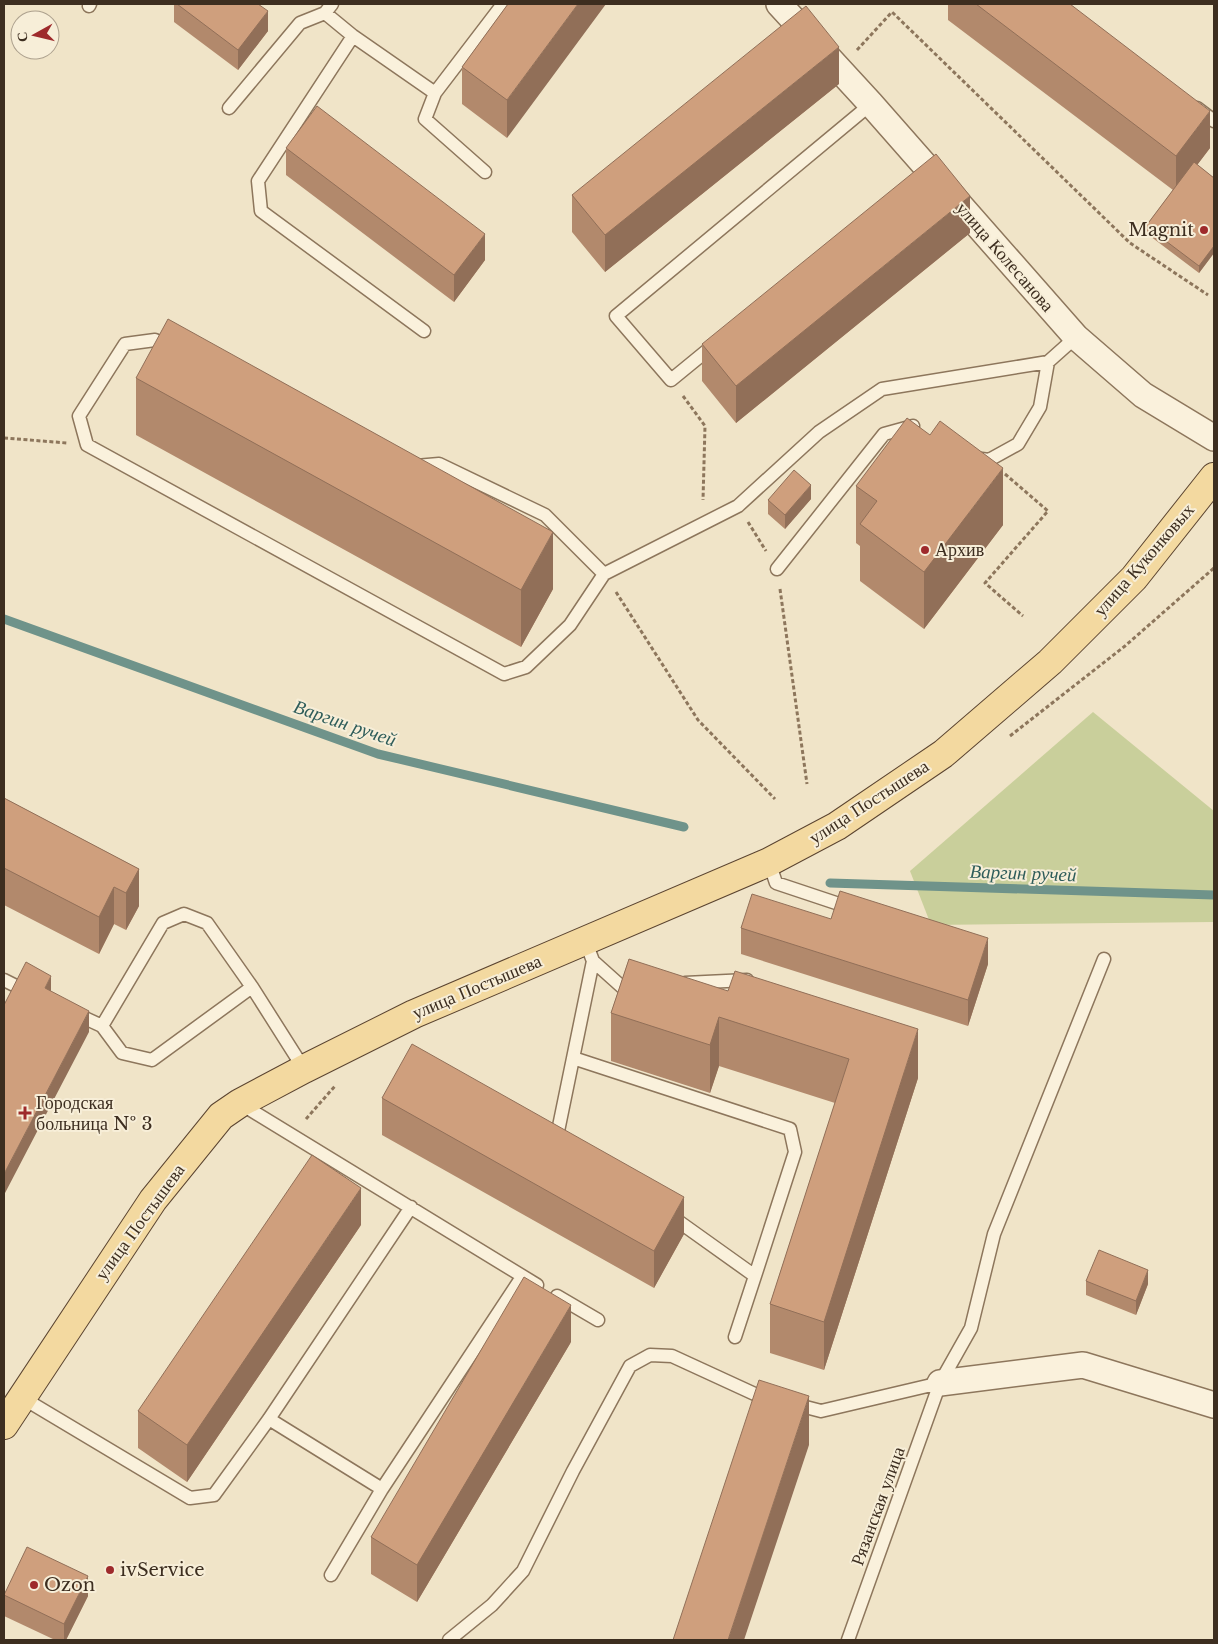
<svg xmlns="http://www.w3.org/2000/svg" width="1218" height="1644" viewBox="0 0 1218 1644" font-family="'Libre Baskerville',serif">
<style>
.green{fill:#c9cf9b}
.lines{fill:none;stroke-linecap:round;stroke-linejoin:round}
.stream{stroke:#6f938a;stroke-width:9}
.service-casing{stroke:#8d765c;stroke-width:15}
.minor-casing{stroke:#8d765c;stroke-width:28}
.primary-casing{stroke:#5b4430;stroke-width:30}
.path{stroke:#8d765c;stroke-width:3;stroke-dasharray:4 2.5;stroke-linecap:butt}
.service{stroke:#faf1dc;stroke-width:12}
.minor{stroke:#faf1dc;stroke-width:25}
.primary{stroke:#f3d9a0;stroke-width:28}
.wall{fill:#b2896c}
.shaded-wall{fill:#916f58}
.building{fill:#cf9f7d;stroke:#916f58}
.poi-dot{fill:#9e2a2b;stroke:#f7eed8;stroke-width:2}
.labels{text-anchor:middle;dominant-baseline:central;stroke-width:4;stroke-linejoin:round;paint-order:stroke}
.poi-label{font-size:18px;fill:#3d2e20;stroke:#f7eed8;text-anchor:start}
.street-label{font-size:18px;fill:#3d2e20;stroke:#f7eed8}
.water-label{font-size:19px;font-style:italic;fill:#2f5d5a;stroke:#f7eed8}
</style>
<rect width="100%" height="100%" fill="#f0e4c8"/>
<path class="green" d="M 1093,712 L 1214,811 L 1214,922 L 931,925 L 910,871 Z"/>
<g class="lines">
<path class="stream" d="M 4,619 L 378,754 L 684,827
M 830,883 L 1214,895"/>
<defs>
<path id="service" d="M 89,6 L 90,4
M 325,13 L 353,36 L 435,93
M 353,36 L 258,181 L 261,211 L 424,331
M 229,108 L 300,23 L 325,13 L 332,4
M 1197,108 L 1214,121
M 485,172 L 425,119 L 435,93 L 503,4
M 715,344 L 671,380 L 616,316 L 871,104
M 172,349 L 155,340 L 125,344 L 79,416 L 87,445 L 504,674 L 526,667 L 570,625 L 604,574 L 738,506 L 819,432 L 882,389 L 1048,362 L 1076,337
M 974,458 L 989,460 L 1018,444 L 1040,407 L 1048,362
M 416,466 L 439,464 L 545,515 L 604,574
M 777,569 L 884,434 L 913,426
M 769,862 L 776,883 L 851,908
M 593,961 L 622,987 L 635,986
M 4,980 L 28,992
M 685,983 L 747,980
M 74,1013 L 102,1026 L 122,1053 L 152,1060 L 252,987
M 102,1026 L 163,923 L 184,914 L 207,923 L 252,987 L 304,1069
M 573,1058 L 790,1129 L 795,1152 L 755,1276
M 241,1104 L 537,1285
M 562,1140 L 557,1136 L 593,961 L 585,940
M 671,1216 L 755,1276 L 735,1337
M 557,1296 L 598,1320
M 21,1397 L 190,1498 L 214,1495 L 269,1419 L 411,1207
M 794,1404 L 821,1411 L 940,1383
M 269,1419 L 382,1489
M 331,1575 L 382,1489 L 522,1277
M 449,1640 L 492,1605 L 523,1571 L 573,1471 L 630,1366 L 650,1355 L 672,1356 L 759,1396 L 770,1399
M 848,1640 L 940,1383 L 971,1328 L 994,1234 L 1104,959"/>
<path id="minor" d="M 779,4 L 871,104 L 1076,337 L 1143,395 L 1214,438
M 940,1383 L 1083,1365 L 1214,1405"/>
<path id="primary" d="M 4,1425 L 153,1200 L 221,1116 L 240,1103 L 304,1069 L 414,1014 L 769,862 L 837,826 L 943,754 L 1050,662 L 1134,578 L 1214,477"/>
</defs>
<use href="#service" class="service-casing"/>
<use href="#minor" class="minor-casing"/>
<use href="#primary" class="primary-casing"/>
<path class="path" d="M 857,50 L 892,12 L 1130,243 L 1208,295
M 683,396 L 705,426 L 703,500
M 4,438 L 67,443
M 1005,474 L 1048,511 L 985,583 L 1023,616
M 748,522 L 766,551
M 780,589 L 807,784
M 616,592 L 698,720 L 775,799
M 1010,736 L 1125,646 L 1214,568
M 306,1119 L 335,1086"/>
<use href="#service" class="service"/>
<use href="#minor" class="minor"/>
<use href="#primary" class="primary"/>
</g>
<path class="wall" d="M 174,4 L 258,4 L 268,31 L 238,70 L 174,22 Z
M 508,4 L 507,138 L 462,104 L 462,67 Z
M 948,4 L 1070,4 L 1210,148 L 1197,165 L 1214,178 L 1214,253 L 1199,273 L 1146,233 L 1146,226 L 1173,190 L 948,20 Z
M 839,84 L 605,272 L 572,232 L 572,195 Z
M 286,148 L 485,260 L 454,302 L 286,175 Z
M 970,233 L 736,423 L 702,381 L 702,344 Z
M 136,378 L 553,589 L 521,647 L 136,435 Z
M 856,486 L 1003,525 L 924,629 L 860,581 L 860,546 L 856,543 Z
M 811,499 L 785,529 L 768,514 L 768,500 Z
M 4,798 L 139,869 L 139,906 L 126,930 L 114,924 L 99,954 L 4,905 Z
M 831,919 L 988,964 L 968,1026 L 741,954 L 741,928 Z
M 629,959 L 918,1078 L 824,1370 L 770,1353 L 770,1304 L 835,1103 L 719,1066 L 710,1093 L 611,1061 L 611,1013 Z
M 382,1098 L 684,1234 L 654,1288 L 382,1135 Z
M 361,1225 L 187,1482 L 138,1448 L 138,1411 Z
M 1086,1281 L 1148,1284 L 1136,1315 L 1086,1295 Z
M 571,1342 L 417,1602 L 371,1574 L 371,1537 Z
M 4,1595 L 88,1596 L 66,1640 L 55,1640 L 4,1616 Z"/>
<path class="shaded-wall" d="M 578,4 L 606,4 L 507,138 L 507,100 Z
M 268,11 L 268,31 L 238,70 L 238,50 Z
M 839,47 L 839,84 L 605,272 L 605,235 Z
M 1210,111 L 1210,148 L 1176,193 L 1176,156 Z
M 970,196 L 970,233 L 736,423 L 736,386 Z
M 485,234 L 485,260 L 454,302 L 454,275 Z
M 1214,246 L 1214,253 L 1199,273 L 1199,266 Z
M 1003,468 L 1003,525 L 924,629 L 924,572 Z
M 811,485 L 811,499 L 785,529 L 785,515 Z
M 553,532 L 553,589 L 521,647 L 521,590 Z
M 139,869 L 139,906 L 126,930 L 126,893 Z
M 114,887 L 114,924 L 99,954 L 99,917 Z
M 988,938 L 988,964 L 968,1026 L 968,1000 Z
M 51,976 L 51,996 L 45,988 Z
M 89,1011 L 89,1032 L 4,1195 L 4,1174 Z
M 719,1017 L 719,1066 L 710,1093 L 710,1045 Z
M 918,1029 L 918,1078 L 824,1370 L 824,1322 Z
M 361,1188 L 361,1225 L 187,1482 L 187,1445 Z
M 684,1197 L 684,1234 L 654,1288 L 654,1251 Z
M 1148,1270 L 1148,1284 L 1136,1315 L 1136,1301 Z
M 571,1305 L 571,1342 L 417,1602 L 417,1565 Z
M 809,1396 L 809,1445 L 744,1640 L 728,1640 Z
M 88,1576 L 88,1596 L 66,1640 L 64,1640 L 64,1624 Z"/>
<path class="building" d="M 177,4 L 258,4 L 268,11 L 238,50 Z
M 508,4 L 578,4 L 507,100 L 462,67 Z
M 976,4 L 1070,4 L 1210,111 L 1176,156 Z
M 806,6 L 839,47 L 605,235 L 572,195 Z
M 317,106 L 485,234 L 454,275 L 286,148 Z
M 936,154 L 970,196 L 736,386 L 702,344 Z
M 1194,162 L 1214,178 L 1214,246 L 1199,266 L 1146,226 Z
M 168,319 L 553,532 L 521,590 L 136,378 Z
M 907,418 L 930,435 L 940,421 L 1003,468 L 924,572 L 860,524 L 877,501 L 856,486 Z
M 794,470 L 811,485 L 785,515 L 768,500 Z
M 4,798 L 139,869 L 126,893 L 114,887 L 99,917 L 4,868 Z
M 840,891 L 988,938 L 968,1000 L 741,928 L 752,894 L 831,919 Z
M 629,959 L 728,991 L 735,971 L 918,1029 L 824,1322 L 770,1304 L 849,1059 L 719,1017 L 710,1045 L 611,1013 Z
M 26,962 L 51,976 L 45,988 L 89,1011 L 4,1174 L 4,1005 Z
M 412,1044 L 684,1197 L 654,1251 L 382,1098 Z
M 312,1155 L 361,1188 L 187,1445 L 138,1411 Z
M 1099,1250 L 1148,1270 L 1136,1301 L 1086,1281 Z
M 524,1277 L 571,1305 L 417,1565 L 371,1537 Z
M 759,1380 L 809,1396 L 728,1640 L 673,1640 Z
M 27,1547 L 88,1576 L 64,1624 L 4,1595 Z"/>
<g class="poi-dot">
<circle cx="1204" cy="230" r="5"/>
<circle cx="925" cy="550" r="5"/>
<path d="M22.5 1105.5h5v5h5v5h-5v5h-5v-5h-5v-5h5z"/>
<circle cx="110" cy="1570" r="5"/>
<circle cx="34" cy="1585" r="5"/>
</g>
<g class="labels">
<g class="poi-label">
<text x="1194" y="230" text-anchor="end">Magnit</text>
<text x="935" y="550">Архив</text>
<text x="36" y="1103">Городская<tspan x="36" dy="21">больница № 3</tspan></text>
<text x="120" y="1570">ivService</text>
<text x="44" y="1585">Ozon</text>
</g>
<g class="street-label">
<text transform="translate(1005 257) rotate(49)">улица Колесанова</text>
<text transform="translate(1144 560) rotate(-49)">улица Куконковых</text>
<text transform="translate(869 802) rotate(-33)">улица Постышева</text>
<text transform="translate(477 987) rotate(-23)">улица Постышева</text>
<text transform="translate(140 1222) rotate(-54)">улица Постышева</text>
<text transform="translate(878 1506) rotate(-70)">Рязанская улица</text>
</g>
<g class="water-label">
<text transform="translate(345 723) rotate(19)">Варгин ручей</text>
<text transform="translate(1023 873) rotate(2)">Варгин ручей</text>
</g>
</g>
<rect width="1218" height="1644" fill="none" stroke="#3d2e20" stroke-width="10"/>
<g transform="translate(35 35) rotate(262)"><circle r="24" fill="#f7eed8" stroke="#ada18e"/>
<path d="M0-4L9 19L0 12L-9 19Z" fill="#9e2a2b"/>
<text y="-8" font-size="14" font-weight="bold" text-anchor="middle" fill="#3d2e20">С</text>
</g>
</svg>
